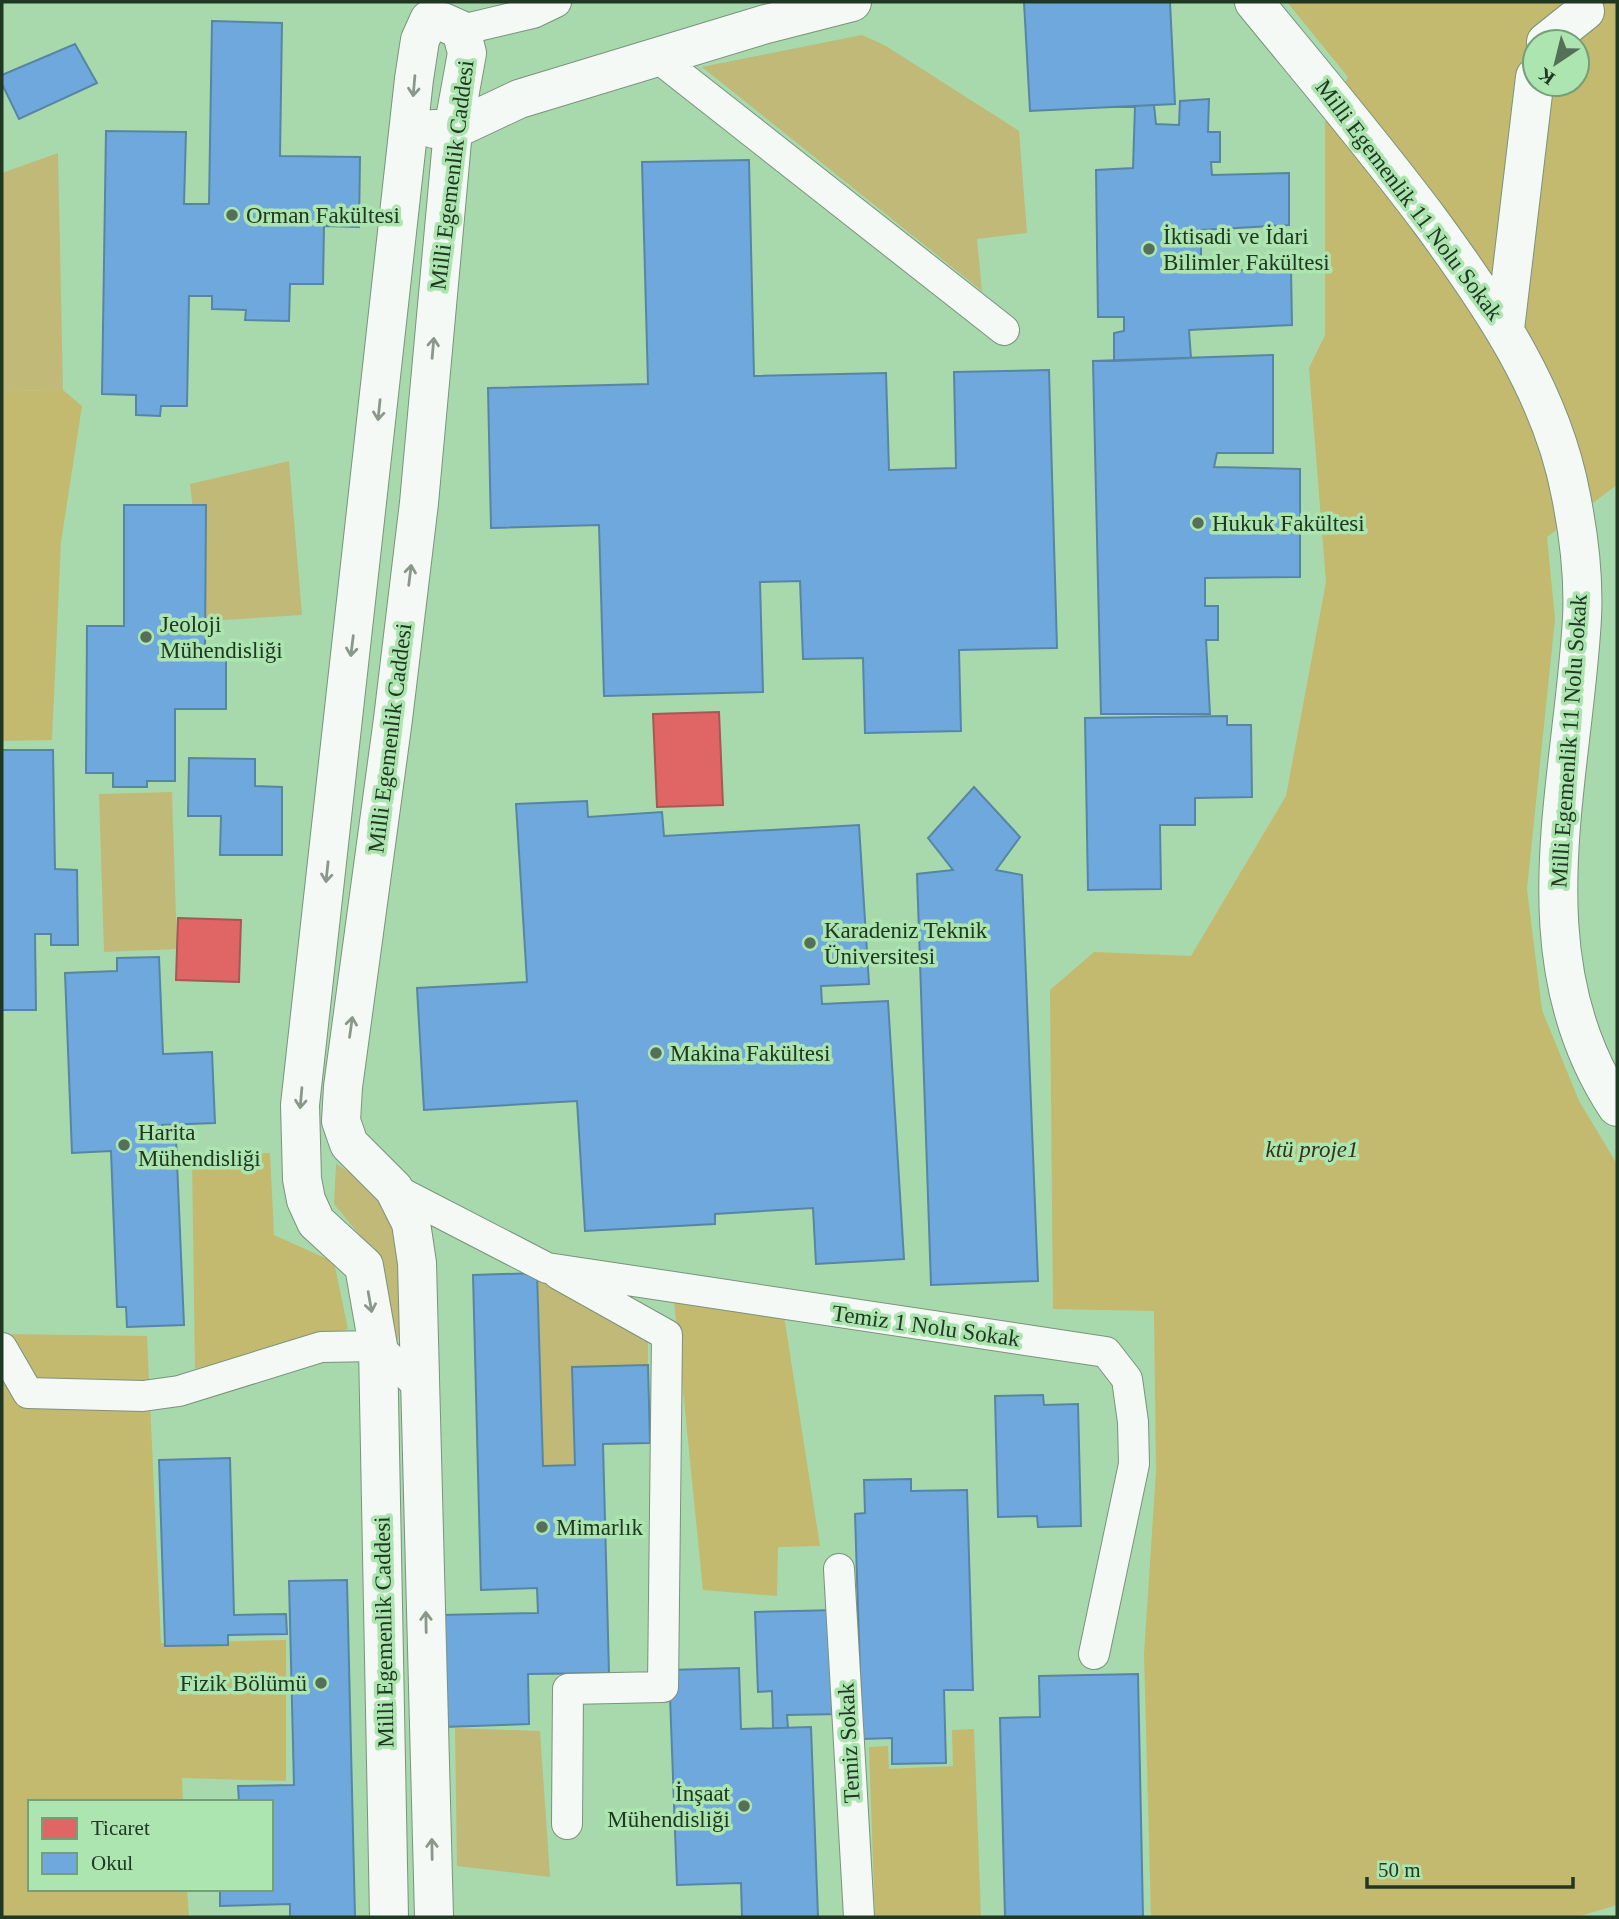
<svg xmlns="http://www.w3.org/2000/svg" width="1619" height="1919" viewBox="0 0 1619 1919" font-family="'Times New Roman',serif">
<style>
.built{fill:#a8d9ac;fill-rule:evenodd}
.green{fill:#c0b977}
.forest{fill:#c3b96f;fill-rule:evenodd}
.shops{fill:#e06666;stroke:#a65852;stroke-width:2}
.schools{fill:#6fa8dc;stroke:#5786a4;stroke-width:2}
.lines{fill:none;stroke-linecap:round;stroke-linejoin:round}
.street-casing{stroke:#7a937c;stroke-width:32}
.secondary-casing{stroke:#7a937c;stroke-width:40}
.street{stroke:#f4f9f5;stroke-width:30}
.secondary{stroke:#f4f9f5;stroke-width:38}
.oneway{stroke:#8a988c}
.poi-dot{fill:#566f58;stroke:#ace5af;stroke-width:2.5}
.labels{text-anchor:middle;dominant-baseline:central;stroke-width:7;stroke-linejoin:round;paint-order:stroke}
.street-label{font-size:23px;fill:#203722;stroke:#ace5af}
.poi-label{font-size:23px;fill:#203722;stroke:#ace5af;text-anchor:start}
.park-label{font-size:23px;font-style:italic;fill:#3a3019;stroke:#ace5af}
</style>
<rect width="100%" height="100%" fill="#b9d8bb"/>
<path class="built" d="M 2,2 L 1617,2 L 1617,1917 L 2,1917 ZM 1535,42 L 1577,42 L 1577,84 L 1535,84 ZM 30,1802 L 271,1802 L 271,1889 L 30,1889 Z"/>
<path class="green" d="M 862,35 L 886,46 L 1019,131 L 1027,233 L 977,239 L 982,291 L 702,67 Z
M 58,153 L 63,390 L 2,391 L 2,173 Z
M 289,461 L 302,615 L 206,621 L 190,484 Z
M 172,792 L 177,949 L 104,952 L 99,794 Z
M 336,1164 L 390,1197 C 395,1230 412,1322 394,1347 L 377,1256 L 334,1204 Z
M 537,1273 L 648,1335 L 648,1365 L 572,1367 L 575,1465 L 543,1466 Z
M 455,1728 L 540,1731 L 550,1877 L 457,1866 Z"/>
<path class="forest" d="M 1287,2 L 1617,2 L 1617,485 L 1547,537 L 1555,619 L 1527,889 L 1542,1010 L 1579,1101 L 1617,1164 L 1617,1905 L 1577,1917 L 1151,1917 L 1144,1654 L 1156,1472 L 1154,1311 L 1053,1309 L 1050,990 L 1094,952 L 1191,956 L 1286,796 L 1326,582 L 1309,368 L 1325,335 L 1325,122 L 1348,77 ZM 1535,42 L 1577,42 L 1577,84 L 1535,84 Z
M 63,390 L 82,406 L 61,542 L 52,740 L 2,741 L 2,391 Z
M 270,1153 L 274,1235 L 334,1262 L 348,1329 L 195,1369 L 192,1155 Z
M 674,1301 L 784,1316 L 820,1546 L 778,1547 L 777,1596 L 703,1590 Z
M 2,1334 L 147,1336 L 161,1643 L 286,1640 L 286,1781 L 182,1778 L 183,1802 L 30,1802 L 30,1889 L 187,1889 L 189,1917 L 2,1917 Z
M 974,1729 L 981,1917 L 875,1917 L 869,1747 L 888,1746 L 889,1769 L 953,1766 L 952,1730 Z"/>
<path class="shops" d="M 719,712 L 723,805 L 657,807 L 653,714 Z
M 178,918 L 241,920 L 239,982 L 176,980 Z"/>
<path class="schools" d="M 1024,2 L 1170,2 L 1175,104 L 1030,111 Z
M 212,21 L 282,23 L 280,156 L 360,157 L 359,227 L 324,226 L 323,284 L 290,284 L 289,321 L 245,320 L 246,310 L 212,309 L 212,296 L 189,296 L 187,406 L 161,406 L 160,416 L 136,415 L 136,395 L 102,394 L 106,131 L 186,132 L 184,204 L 209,204 Z
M 75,44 L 97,83 L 19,119 L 2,84 L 2,75 Z
M 1209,99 L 1208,132 L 1220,132 L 1220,162 L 1211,162 L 1212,175 L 1289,173 L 1289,225 L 1201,230 L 1201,271 L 1291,269 L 1292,325 L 1189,330 L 1191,358 L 1114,361 L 1114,333 L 1124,331 L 1124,317 L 1098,317 L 1096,170 L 1133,168 L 1135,106 L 1154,105 L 1156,124 L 1179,125 L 1180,101 Z
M 749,160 L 754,376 L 886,373 L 889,470 L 956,468 L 954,372 L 1049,370 L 1057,648 L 959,650 L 961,731 L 865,733 L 863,658 L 803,659 L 800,581 L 760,582 L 763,692 L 604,696 L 599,525 L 491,528 L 488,388 L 648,384 L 642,162 Z
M 1273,355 L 1273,453 L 1217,453 L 1214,467 L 1300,469 L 1300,577 L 1205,578 L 1205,606 L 1218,606 L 1218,640 L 1206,640 L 1210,714 L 1101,714 L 1093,361 Z
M 124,505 L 206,505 L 205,647 L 226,647 L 226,709 L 175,709 L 175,781 L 147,781 L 147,787 L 113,787 L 113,773 L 86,773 L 87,626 L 124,626 Z
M 1227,716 L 1227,725 L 1251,725 L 1252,797 L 1195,798 L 1195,825 L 1160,825 L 1161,889 L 1088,890 L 1085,718 Z
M 2,750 L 53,750 L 55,869 L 77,870 L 78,945 L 51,945 L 51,934 L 35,934 L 36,1010 L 2,1010 Z
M 189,758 L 255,759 L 255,786 L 282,787 L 282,855 L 220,855 L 221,816 L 188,816 Z
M 974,787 L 1020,837 L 996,870 L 1022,875 L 1038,1281 L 931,1285 L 917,874 L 953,870 L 928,838 Z
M 587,801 L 588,817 L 662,812 L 664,836 L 859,825 L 869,984 L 821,986 L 822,1004 L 888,1001 L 904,1259 L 816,1264 L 813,1208 L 715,1214 L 715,1224 L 585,1231 L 577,1101 L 424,1110 L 417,988 L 527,982 L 516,804 Z
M 159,957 L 163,1054 L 212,1052 L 215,1123 L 162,1125 L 163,1139 L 176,1139 L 184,1325 L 127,1327 L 126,1307 L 117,1307 L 111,1151 L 72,1153 L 65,973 L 117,971 L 117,958 Z
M 537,1273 L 543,1466 L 575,1465 L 572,1367 L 648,1365 L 650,1443 L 603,1444 L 609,1673 L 528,1674 L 529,1724 L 444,1727 L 441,1615 L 538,1613 L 537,1588 L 481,1590 L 473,1275 Z
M 1043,1395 L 1044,1405 L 1078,1404 L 1081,1526 L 1038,1527 L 1037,1516 L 998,1517 L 995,1396 Z
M 230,1458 L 234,1615 L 286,1614 L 287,1634 L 228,1635 L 228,1645 L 165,1646 L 159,1460 Z
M 911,1479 L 911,1491 L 967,1490 L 973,1690 L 944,1690 L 946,1763 L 892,1764 L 892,1738 L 862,1739 L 855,1514 L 865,1513 L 864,1480 Z
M 347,1580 L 355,1917 L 290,1917 L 290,1904 L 220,1906 L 220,1889 L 271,1889 L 271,1802 L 239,1802 L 238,1786 L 294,1785 L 289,1581 Z
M 837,1610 L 841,1714 L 787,1715 L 788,1728 L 773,1728 L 772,1691 L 758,1692 L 755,1612 Z
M 739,1668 L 741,1729 L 811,1727 L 818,1917 L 742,1917 L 741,1883 L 677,1885 L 669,1670 Z
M 1138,1674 L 1143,1917 L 1005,1917 L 1000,1718 L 1040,1717 L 1039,1676 Z"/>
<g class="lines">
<defs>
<path id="street" d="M 461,30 L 533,13 L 556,2
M 657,57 L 1004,330
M 394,1189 L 547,1268 L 1106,1352 L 1127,1379 L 1133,1422 L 1134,1464 L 1094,1654
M 558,1274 L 667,1335 L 663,1687 L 568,1689 L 567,1824
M 2,1348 L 28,1393 L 143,1396 L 179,1391 L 321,1347 L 378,1346 L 421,1389
M 839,1569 L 859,1917"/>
<path id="secondary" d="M 1254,2 C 1313,74 1374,146 1430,221 C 1491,304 1552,393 1571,496 C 1579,536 1584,578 1582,618 C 1573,783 1517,956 1617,1107
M 1546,42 L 1585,11
M 434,129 L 453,130 L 519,99 L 766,24 L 852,2
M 1505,329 L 1535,77
M 389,1917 L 378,1346 L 364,1266 L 316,1222 L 306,1200 L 302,1179 L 300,1105 L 414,79 L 420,40 L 429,20 L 443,22 L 461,30 L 467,53 L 453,130 L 419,503 L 393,719 L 343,1087 L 341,1121 L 349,1144 L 394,1189 L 411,1223 L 417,1263 L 434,1917"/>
</defs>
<use href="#street" class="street-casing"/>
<use href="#secondary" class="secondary-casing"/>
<use href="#street" class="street"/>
<use href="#secondary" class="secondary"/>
</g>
<defs><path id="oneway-shaft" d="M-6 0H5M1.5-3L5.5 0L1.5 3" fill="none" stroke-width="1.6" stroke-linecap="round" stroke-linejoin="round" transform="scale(1.75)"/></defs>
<g class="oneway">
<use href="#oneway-shaft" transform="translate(414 86) rotate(95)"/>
<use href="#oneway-shaft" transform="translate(433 348) rotate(-85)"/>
<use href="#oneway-shaft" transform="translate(379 410) rotate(96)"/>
<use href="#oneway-shaft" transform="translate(410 575) rotate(-83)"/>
<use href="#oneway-shaft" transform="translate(352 646) rotate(97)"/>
<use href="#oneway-shaft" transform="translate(327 872) rotate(96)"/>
<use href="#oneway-shaft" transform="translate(351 1027) rotate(-82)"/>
<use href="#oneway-shaft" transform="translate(301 1098) rotate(95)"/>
<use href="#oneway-shaft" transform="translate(370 1302) rotate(80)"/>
<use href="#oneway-shaft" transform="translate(426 1622) rotate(-91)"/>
<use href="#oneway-shaft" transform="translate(432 1849) rotate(-91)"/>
</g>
<g class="poi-dot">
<circle cx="232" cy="215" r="7"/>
<circle cx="1149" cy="249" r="7"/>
<circle cx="1198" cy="523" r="7"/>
<circle cx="146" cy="637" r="7"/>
<circle cx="810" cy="943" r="7"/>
<circle cx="656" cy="1053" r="7"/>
<circle cx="124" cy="1145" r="7"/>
<circle cx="542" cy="1527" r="7"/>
<circle cx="321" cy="1683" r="7"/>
<circle cx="744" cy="1806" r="7"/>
</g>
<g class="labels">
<g class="street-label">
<text transform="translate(452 175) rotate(-83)">Milli Egemenlik Caddesi</text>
<text transform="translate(1409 200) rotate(53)">Milli Egemenlik 11 Nolu Sokak</text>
<text transform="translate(390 738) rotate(-83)">Milli Egemenlik Caddesi</text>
<text transform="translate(1569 741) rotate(-86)">Milli Egemenlik 11 Nolu Sokak</text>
<text transform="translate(926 1326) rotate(8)">Temiz 1 Nolu Sokak</text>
<text transform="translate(384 1632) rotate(-91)">Milli Egemenlik Caddesi</text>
<text transform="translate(849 1743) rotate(-93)">Temiz Sokak</text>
</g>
<g class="poi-label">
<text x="246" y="215">Orman Fakültesi</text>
<text x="1163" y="236">İktisadi ve İdari<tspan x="1163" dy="26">Bilimler Fakültesi</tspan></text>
<text x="1212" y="523">Hukuk Fakültesi</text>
<text x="160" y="624">Jeoloji<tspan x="160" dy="26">Mühendisliği</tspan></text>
<text x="824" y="930">Karadeniz Teknik<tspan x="824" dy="26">Üniversitesi</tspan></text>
<text x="670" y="1053">Makina Fakültesi</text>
<text x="138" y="1132">Harita<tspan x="138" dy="26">Mühendisliği</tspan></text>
<text x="556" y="1527">Mimarlık</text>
<text x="307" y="1683" text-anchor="end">Fizik Bölümü</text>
<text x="730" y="1793" text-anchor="end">İnşaat<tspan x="730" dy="26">Mühendisliği</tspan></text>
</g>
<g class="park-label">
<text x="1312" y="1149">ktü proje1</text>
</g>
</g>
<rect width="1619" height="1919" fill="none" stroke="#203722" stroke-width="7"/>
<rect x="28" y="1800" width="245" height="91" fill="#ace5af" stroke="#749f77" stroke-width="2"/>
<rect x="42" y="1818" width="35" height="21" fill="#e06666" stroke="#749f77" stroke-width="2"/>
<text x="91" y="1835" font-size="21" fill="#203722">Ticaret</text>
<rect x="42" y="1853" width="35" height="21" fill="#6fa8dc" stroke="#749f77" stroke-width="2"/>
<text x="91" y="1870" font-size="21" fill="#203722">Okul</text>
<g transform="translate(1556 63) rotate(215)"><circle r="33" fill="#ace5af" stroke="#749f77" stroke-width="2"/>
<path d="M0-5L12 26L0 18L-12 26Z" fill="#566f58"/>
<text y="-10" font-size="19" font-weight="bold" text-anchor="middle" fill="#203722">K</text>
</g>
<path d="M1367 1877v10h206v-10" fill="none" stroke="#203722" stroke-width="3.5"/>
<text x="1378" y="1877" font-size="21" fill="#203722" stroke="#ace5af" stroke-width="5" paint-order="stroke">50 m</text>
</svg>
